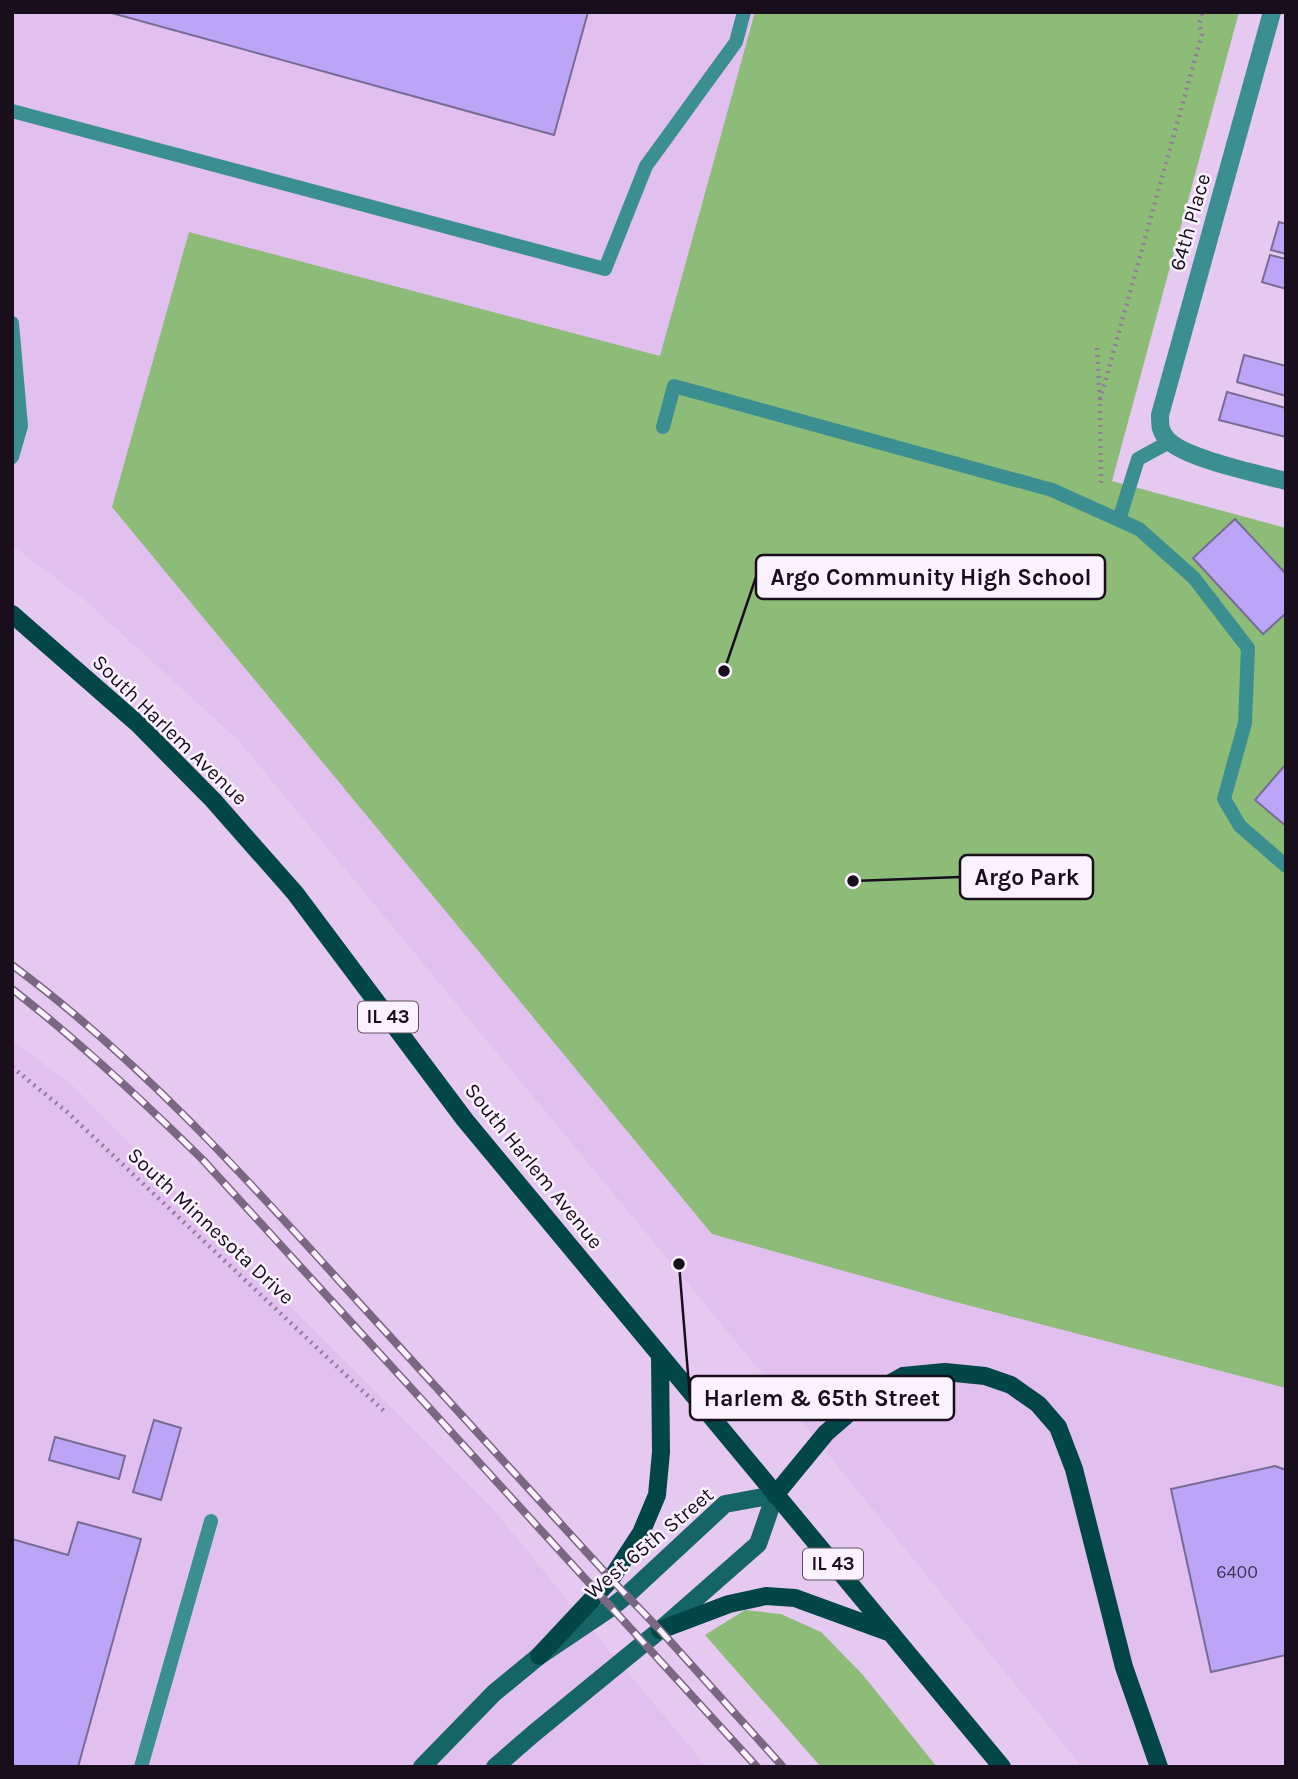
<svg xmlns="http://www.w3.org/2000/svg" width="1298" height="1779" viewBox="0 0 1298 1779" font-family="Karla,sans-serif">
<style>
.built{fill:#e1bfee}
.green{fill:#8dbb78}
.building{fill:#bca5f7;stroke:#776c94;stroke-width:2}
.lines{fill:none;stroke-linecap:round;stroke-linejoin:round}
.path{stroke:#917c99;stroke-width:4.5;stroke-dasharray:2 5;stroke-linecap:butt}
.lane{stroke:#3c8f90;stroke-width:14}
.street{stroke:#3c8f90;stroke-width:18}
.secondary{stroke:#156566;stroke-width:18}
.primary{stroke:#024647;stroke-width:18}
.rail-casing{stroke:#7a6782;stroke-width:8}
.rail{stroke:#fbf2ff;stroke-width:5;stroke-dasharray:16;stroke-linecap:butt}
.labels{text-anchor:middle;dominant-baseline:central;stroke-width:5;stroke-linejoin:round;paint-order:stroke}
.number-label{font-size:18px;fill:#413453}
.shield{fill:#fbf2ff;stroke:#5c5260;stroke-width:2}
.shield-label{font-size:19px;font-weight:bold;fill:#180e1c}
.street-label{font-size:21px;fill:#180e1c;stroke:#fbf2ff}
.leader{fill:none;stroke:#180e1c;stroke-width:2.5}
.callout-dot{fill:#180e1c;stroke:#fbf2ff;stroke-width:2.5}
.callout{fill:#fbf2ff;stroke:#180e1c;stroke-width:2.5}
.callout-label{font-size:23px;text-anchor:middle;font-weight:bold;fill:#180e1c}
</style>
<rect width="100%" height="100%" fill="#e6c9f1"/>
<path class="built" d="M 12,12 L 1239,12 L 1112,481 L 1286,528 L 1286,1767 L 1082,1767 L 780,1395 L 239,741 L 86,601 L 12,545 Z
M 12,1040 L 74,1087 L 260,1276 L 494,1510 L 564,1596 L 707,1767 L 12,1767 Z"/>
<path class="green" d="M 755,12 L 1239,12 L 1112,481 L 1286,528 L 1286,1388 L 948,1300 L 712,1234 L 112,507 L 189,232 L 660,356 Z
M 745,1610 L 781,1614 L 821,1632 L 863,1675 L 937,1767 L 821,1767 L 705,1635 Z"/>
<path class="building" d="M 108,12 L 588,12 L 554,135 Z
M 1279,222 L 1286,224 L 1286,254 L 1271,250 Z
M 1270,255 L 1286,259 L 1286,289 L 1262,282 Z
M 1244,355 L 1286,366 L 1286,396 L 1237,382 Z
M 1227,392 L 1286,408 L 1286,437 L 1219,420 Z
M 1235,519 L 1286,574 L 1286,613 L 1263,634 L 1193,558 Z
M 1286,764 L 1286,826 L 1255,800 Z
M 154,1420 L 181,1428 L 161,1500 L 133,1492 Z
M 55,1437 L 125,1456 L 119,1479 L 49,1460 Z
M 1275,1466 L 1286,1470 L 1286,1655 L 1211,1672 L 1171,1489 Z
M 78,1522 L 141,1539 L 78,1767 L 12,1767 L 12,1539 L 68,1555 Z"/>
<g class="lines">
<path class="path" d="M 1097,348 L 1100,400 L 1101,481 L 1099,487
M 1100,400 L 1202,34 L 1199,24 L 1203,12
M 12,1067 L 67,1112 L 385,1412"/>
<path class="lane" d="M 12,111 L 605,269 L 646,166 L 736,42 L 744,12
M 12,323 L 21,426 L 12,457
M 663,427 L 674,386 L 1052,490 L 1139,529 L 1194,578 L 1248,648 L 1245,723 L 1224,799 L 1240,826 L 1286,866
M 1119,520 L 1138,459 L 1169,442
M 141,1767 L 211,1521"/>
<path class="street" d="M 1272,12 L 1160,415 C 1160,426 1160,432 1168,440 C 1184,458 1259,474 1286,481"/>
<path class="secondary" d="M 422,1767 L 494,1693 L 539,1656 L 612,1607 L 627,1595 L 725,1504 L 775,1495 L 758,1544 L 660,1630 L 533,1734 L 495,1767"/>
<path class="primary" d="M 12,614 L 138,724 L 213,800 L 295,893 L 465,1120 L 1002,1767
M 775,1495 L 826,1433 L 871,1394 L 903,1376 L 945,1372 L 985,1376 L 1011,1385 L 1038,1404 L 1058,1427 L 1074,1469 L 1124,1667 L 1159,1767
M 660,1630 L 729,1604 L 766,1596 L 795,1598 L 891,1633
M 539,1656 L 611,1579 L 641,1533 L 657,1495 L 661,1452 L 660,1355"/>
<defs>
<path id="rail" d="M 12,965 C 136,1057 240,1171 343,1285 C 432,1383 522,1481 611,1579 L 660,1630 L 783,1767
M 12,989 C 80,1042 142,1100 203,1160 L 757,1767"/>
</defs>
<use href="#rail" class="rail-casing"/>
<use href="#rail" class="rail"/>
</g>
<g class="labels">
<g class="number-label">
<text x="1237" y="1572">6400</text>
</g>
<g class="shield">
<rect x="358" y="1001.5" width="60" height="31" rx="5"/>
<rect x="803" y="1548.5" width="60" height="31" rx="5"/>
</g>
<g class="shield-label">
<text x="388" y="1017">IL 43</text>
<text x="833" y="1564">IL 43</text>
</g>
<g class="street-label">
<text transform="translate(1190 222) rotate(-74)">64th Place</text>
<text transform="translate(170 730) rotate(44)">South Harlem Avenue</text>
<text transform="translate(534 1166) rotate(51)">South Harlem Avenue</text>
<text transform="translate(211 1226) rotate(43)">South Minnesota Drive</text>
<text transform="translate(649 1543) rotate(-40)">West 65th Street</text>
</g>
</g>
<path class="leader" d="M724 671L756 577M853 881L960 877M679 1264L690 1398"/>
<g class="callout-dot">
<circle cx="724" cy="671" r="7"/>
<circle cx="853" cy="881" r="7"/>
<circle cx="679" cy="1264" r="7"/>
</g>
<g class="callout">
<rect x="756" y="555" width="349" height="44" rx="7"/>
<rect x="960" y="855" width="133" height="44" rx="7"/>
<rect x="690" y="1376" width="264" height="44" rx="7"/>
</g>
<g class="callout-label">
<text x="931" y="585">Argo Community High School</text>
<text x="1027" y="885">Argo Park</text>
<text x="822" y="1406">Harlem &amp; 65th Street</text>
</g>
<rect width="1298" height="1779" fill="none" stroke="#180e1c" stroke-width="28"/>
</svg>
